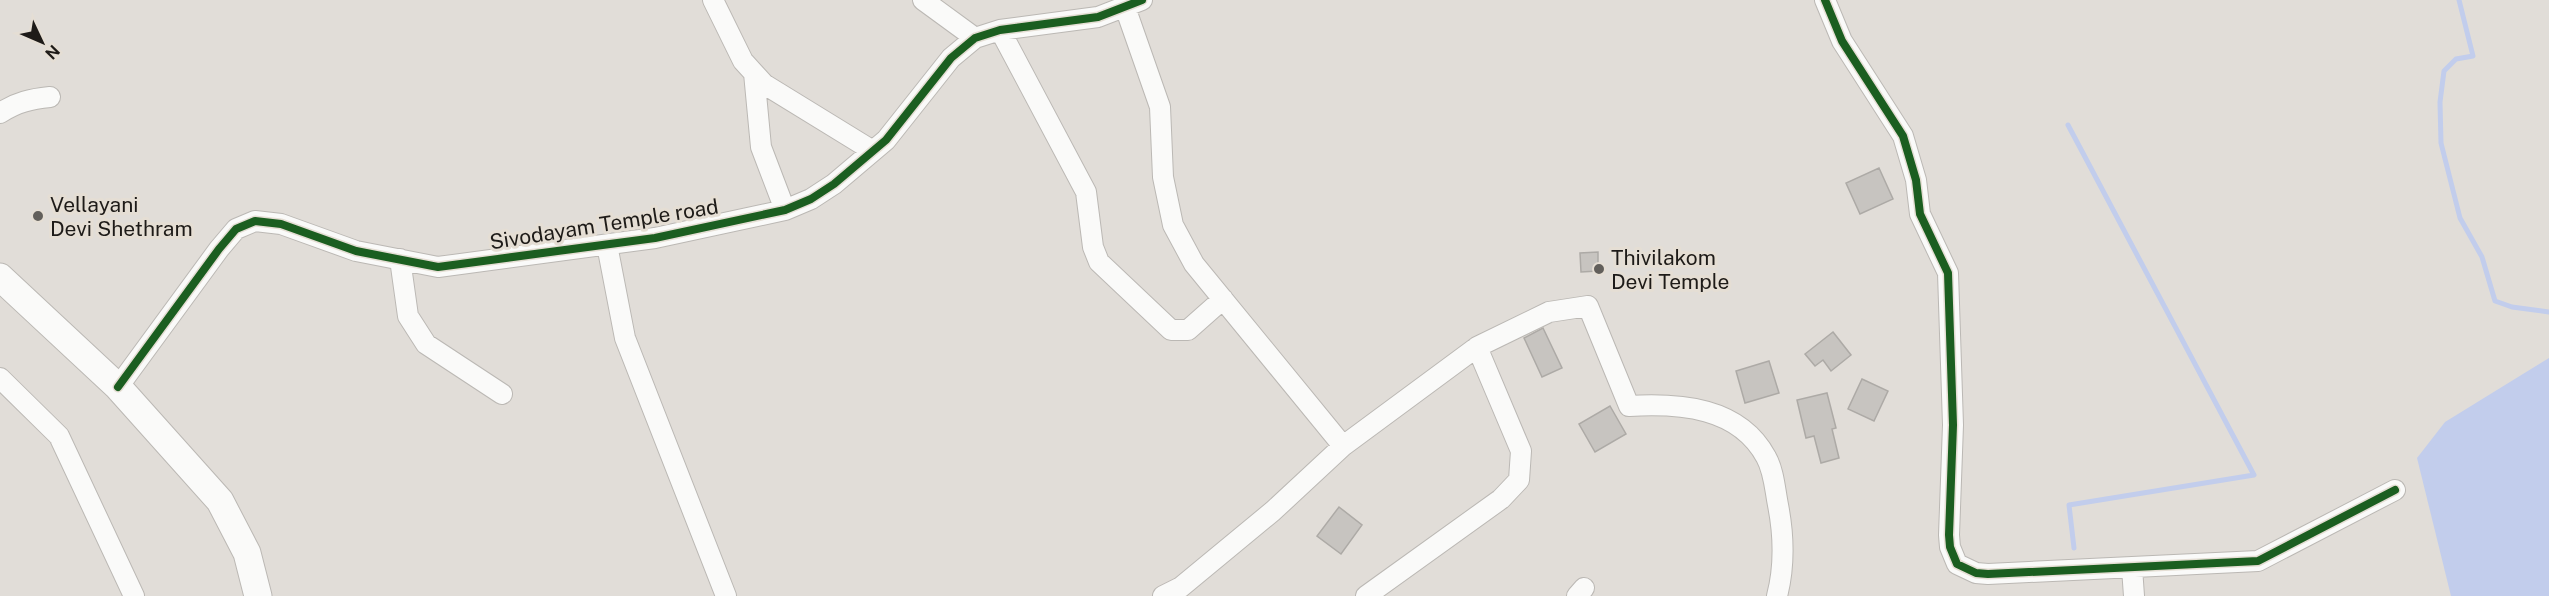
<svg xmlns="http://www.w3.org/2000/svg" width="2549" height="596" viewBox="0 0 2549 596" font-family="'Public Sans',sans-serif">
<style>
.water{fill:#c2cdec}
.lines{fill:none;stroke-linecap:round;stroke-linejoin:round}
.stream{stroke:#c2cdec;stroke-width:5}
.building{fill:#c7c4c0;stroke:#adaaa6;stroke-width:1.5}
.street-casing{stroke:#bbb8b4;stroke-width:22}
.secondary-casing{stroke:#bbb8b4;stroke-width:29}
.street{stroke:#fafaf9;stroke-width:20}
.secondary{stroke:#fafaf9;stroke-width:27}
.cycleway-casing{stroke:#e5ded4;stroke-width:11}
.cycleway{stroke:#1b5e20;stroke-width:8}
.poi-dot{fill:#625f5b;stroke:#e5ded4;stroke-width:2}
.labels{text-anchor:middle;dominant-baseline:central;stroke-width:6;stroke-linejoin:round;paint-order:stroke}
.poi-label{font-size:21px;fill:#1e1b18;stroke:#e5ded4;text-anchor:start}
.street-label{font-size:21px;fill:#1e1b18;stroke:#e5ded4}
</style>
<rect width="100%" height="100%" fill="#e1ddd8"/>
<path class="water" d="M 2549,358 L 2549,596 L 2451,596 L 2417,458 L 2445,422 Z"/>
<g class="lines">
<path class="stream" d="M 2459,0 L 2473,56 L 2456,59 L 2444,71 L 2440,102 L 2441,143 L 2460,218 L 2482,257 L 2495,301 L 2512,307 L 2549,312
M 2068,125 L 2254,475 L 2069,505 L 2074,548"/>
</g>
<path class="building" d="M 1879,168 L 1893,199 L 1860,214 L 1846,183 Z
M 1598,252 L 1598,271 L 1581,272 L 1580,253 Z
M 1543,328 L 1562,368 L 1542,377 L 1524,338 Z
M 1833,332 L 1851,355 L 1831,371 L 1823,360 L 1815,366 L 1805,354 Z
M 1769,361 L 1779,393 L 1745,403 L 1736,371 Z
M 1862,379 L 1888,391 L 1874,421 L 1848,409 Z
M 1827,393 L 1836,428 L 1832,429 L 1839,458 L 1821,463 L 1814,436 L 1806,438 L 1797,400 Z
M 1610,406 L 1626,434 L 1595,452 L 1579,424 Z
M 1339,507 L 1362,525 L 1341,554 L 1317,536 Z"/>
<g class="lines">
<defs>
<path id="street" d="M 713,0 L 743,61 L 764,84 L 873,151
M 923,0 L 975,38
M 1825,0 L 1842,41 L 1903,136 L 1916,180 L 1920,214 L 1948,273 L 1953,425 L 1949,535 L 1950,547 L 1957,564 L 1976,573 L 1988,574 L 2258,561 L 2395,490
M 1125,7 L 1160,107 L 1163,177 L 1173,225 L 1194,264 L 1343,446
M 1000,30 L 1086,192 L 1093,247 L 1099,262 L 1171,330 L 1188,330 L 1223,299
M 754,73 L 761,147 L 785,210
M 0,113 C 17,102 31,99 50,97
M 607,245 L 625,338 L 726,596
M 400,259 L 408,316 L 426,344 L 502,394
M 0,378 L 59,436 L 134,596
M 118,387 L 219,249 L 236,229 L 255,221 L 281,224 L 356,251 L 438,267 L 655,238 L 785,210 L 811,199 L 834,184 L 886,140 L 951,58 L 975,38 L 1000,30 L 1098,17 L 1142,0
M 2132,568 L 2134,596
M 1163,596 L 1181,587 L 1273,511 L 1343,446 L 1477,347 L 1549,312 L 1588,306 L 1629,406 C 1680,403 1739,407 1766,457 C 1774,471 1775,490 1778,505 C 1784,536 1785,565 1777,596
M 1366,596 L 1501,499 L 1519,480 L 1521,451 L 1477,347
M 1577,596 L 1584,588"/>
<path id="secondary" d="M 0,277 L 118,387 L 220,501 L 247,553 L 258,596"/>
</defs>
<use href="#street" class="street-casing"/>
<use href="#secondary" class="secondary-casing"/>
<use href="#street" class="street"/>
<use href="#secondary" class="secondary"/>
<defs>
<path id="cycleway" d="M 1825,0 L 1842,41 L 1903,136 L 1916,180 L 1920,214 L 1948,273 L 1953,425 L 1949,535 L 1950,547 L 1957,564 L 1976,573 L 1988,574 L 2258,561 L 2395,490
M 118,387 L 219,249 L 236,229 L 255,221 L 281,224 L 356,251 L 438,267 L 655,238 L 785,210 L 811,199 L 834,184 L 886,140 L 951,58 L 975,38 L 1000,30 L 1098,17 L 1142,0"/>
</defs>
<use href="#cycleway" class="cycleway-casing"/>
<use href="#cycleway" class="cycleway"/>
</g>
<g class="poi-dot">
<circle cx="38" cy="216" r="6"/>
<circle cx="1599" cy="269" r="6"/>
</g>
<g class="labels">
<g class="poi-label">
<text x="50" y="204">Vellayani<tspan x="50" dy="24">Devi Shethram</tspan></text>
<text x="1611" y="257">Thivilakom<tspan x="1611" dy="24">Devi Temple</tspan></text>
</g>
<g class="street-label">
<text transform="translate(604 224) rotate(-9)">Sivodayam Temple road</text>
</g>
</g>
<g transform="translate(42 42) rotate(134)" stroke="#e5ded4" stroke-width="4.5" paint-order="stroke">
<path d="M0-4.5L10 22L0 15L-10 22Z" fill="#1e1b18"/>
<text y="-9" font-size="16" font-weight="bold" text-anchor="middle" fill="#1e1b18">N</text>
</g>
</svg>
